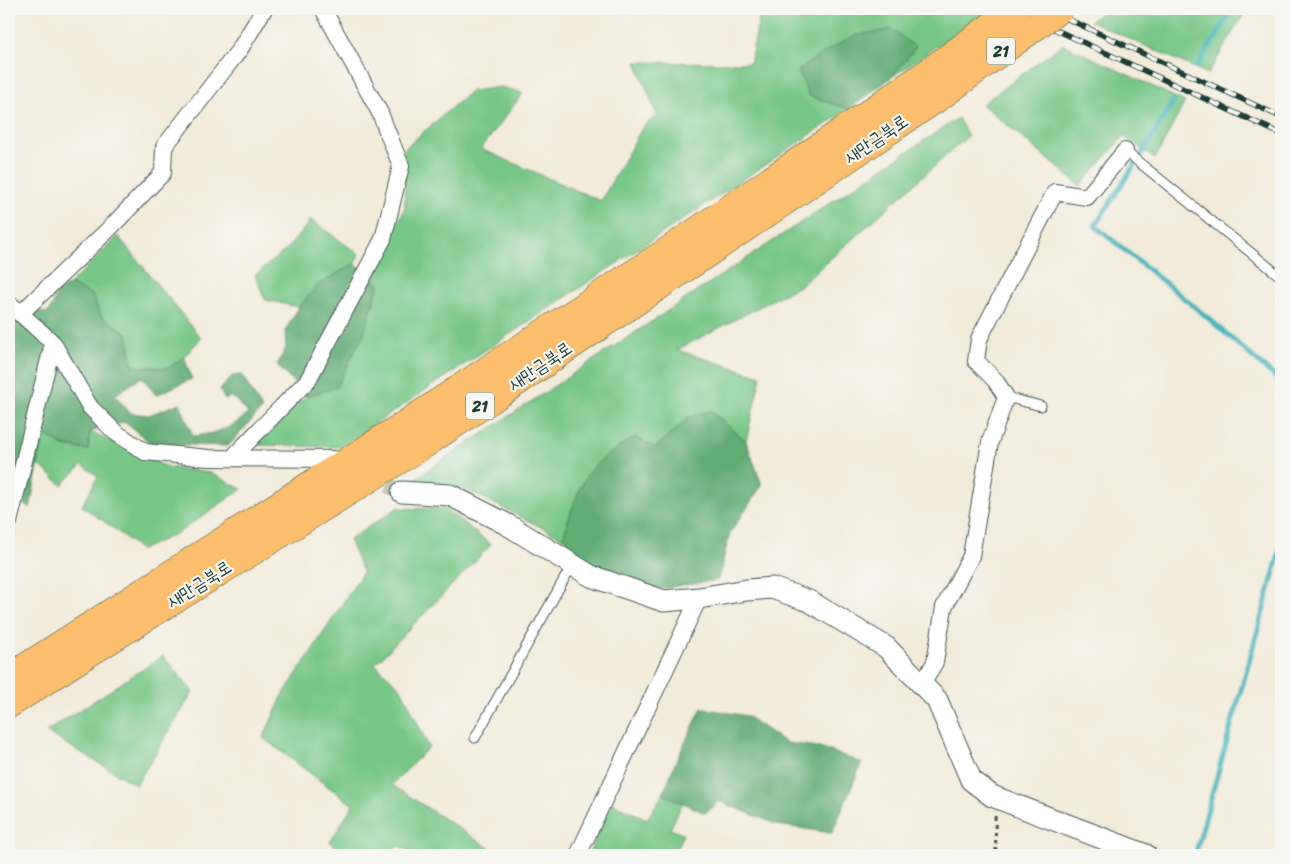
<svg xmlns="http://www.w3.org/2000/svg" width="1290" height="864" viewBox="0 0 1290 864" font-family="Sriracha,'Poor Story',sans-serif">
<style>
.green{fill:#78c787;stroke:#4c825e}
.forest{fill:#62ac74;stroke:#407454}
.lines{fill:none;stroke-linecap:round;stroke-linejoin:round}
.stream{stroke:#47b6be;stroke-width:5}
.minor-tunnel{stroke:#c8c8b8;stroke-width:16;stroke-dasharray:16 8;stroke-linecap:butt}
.service-casing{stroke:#3f574d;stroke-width:11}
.minor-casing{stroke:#3f574d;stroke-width:18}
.tertiary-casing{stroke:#3f574d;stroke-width:23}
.trunk-casing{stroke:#3f574d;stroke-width:29}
.path{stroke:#3f574d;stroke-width:3;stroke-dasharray:4 4;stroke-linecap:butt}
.service{stroke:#fff;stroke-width:9}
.minor{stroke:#fff;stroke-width:16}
.tertiary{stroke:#fff;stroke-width:21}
.trunk{stroke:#fabe6d;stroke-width:28}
.rail-casing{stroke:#1f3d34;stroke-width:5.5}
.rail{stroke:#f6f6f2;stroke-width:4;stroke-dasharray:11;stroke-linecap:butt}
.trunk-bridge-casing{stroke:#3f574d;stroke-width:29;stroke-linecap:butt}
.trunk-bridge{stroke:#fabe6d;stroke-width:28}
.labels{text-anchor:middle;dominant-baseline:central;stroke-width:4.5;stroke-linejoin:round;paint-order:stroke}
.shield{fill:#f6f6f2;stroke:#60746d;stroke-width:1}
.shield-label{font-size:16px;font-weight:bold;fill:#1f3d34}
.street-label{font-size:18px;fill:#1f3d34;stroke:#f6f6f2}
</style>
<rect width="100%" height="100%" fill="#f6f6f2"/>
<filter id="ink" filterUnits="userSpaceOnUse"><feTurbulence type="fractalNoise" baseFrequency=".02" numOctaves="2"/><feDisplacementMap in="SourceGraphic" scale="10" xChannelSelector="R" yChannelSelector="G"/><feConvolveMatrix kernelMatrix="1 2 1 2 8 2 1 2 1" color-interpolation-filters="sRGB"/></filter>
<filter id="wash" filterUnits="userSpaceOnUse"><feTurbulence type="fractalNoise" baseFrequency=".0096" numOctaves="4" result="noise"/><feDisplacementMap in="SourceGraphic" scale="20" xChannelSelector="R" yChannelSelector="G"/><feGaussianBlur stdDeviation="1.12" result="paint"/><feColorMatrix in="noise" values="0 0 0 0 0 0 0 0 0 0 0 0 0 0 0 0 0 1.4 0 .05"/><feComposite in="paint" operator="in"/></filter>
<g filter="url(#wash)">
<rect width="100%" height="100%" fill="#f2ebd9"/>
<path class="green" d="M 761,9 L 973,9 L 983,14 L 892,77 L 916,47 L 809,96 L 849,109 L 340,447 L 257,445 L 306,396 L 336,387 L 379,286 L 373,280 L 405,207 L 404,149 L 471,91 L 501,87 L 523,93 L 481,149 L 601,201 L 642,128 L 657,115 L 636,62 L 750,63 Z
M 1106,9 L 1247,9 L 1208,74 L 1090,21 Z
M 1063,44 L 1185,102 L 1155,159 L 1124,136 L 1080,186 L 982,104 Z
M 958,118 L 968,136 L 801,285 L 677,350 L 761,376 L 746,441 L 711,411 L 671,433 L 655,448 L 636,437 L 587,474 L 569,517 L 563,538 L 467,490 L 410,482 Z
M 311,220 L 359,254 L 355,263 L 318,285 L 299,307 L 265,300 L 255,275 L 287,249 Z
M 118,236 L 201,338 L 184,357 L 168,368 L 133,366 L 127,333 L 101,316 L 92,295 L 70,284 Z
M 90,432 L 167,467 L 210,473 L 242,489 L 178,533 L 141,550 L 113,528 L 82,506 L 98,476 L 82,465 L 62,485 L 38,464 L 44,435 L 64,446 L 88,450 Z
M 397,508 L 446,509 L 491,545 L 375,664 L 401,688 L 429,747 L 392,785 L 500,855 L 418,855 L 398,846 L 389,855 L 344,855 L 330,842 L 353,805 L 263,738 L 283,695 L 363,572 L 349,540 Z
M 163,656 L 193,692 L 136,785 L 46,732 Z
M 663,794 L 683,802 L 670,829 L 683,834 L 675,855 L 588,855 L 612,803 L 647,819 Z"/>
<path class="forest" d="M 891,29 L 916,47 L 892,77 L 849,109 L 809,96 L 798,71 L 821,54 L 853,36 Z
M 355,263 L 379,285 L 363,336 L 336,388 L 306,396 L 277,365 L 286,348 L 285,331 L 299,307 L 318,285 Z
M 70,284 L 92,295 L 101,316 L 127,333 L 133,366 L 168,368 L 184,357 L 192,379 L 156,395 L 142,377 L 115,395 L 130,413 L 149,415 L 180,403 L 193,436 C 213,434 233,429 248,413 L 231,396 L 225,400 L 220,390 L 232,376 L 242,375 L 262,409 L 228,446 L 152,444 L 124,422 L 90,432 L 88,450 L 64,446 L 44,435 L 30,508 L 9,495 L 9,306 L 48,313 L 53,304 L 56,293 Z
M 711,411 L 746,441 L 762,485 L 730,533 L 718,580 L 658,589 L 583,561 L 563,538 C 569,517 576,494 587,475 C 594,463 622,444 636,437 L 656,448 L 689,417 Z
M 702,708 L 747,716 L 786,743 L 820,747 L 862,763 L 832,833 L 778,825 L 719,801 L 705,813 L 663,794 L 675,763 Z"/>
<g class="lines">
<path class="stream" d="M 1197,67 L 1233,9
M 1174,100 L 1149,142 L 1095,226 L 1207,317 L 1281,382
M 1195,855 L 1281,547"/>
</g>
</g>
<g filter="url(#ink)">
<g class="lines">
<path class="minor-tunnel" d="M 366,475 L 402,492"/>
<defs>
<path id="service" d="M 1125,151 L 1281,277
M 1006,397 L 1041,406
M 475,738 L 572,565"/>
<path id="minor" d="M 9,303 L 53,343 L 90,407 L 115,432 L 145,452 L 209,458 L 334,459
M 20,314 L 110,228 L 163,173 L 164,147 L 240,49 L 264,9
M 232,458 L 308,380 L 383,239 L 401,166 L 380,113 L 323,9
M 9,522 L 53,343
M 922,685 L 935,662 L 944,607 L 971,556 L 990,442 L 1006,397 L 995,380 L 976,361 L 979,339 L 1055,192 L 1087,197 L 1125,151
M 578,855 L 699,598"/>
<path id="tertiary" d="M 402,492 L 450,495 L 508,525 L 591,576 L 664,601 L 699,598 L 747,590 L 772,588 L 809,601 L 886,647 L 937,700 L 971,780 L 992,796 L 1146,855"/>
<path id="trunk" d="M 9,678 L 409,422 L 668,251 L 926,74
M 9,704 L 74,662 L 426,443 L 943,94"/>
</defs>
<use href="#service" class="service-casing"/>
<use href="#minor" class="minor-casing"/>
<use href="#tertiary" class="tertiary-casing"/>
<use href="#trunk" class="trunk-casing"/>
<path class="path" d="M 995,816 L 996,855"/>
<use href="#service" class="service"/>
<use href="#minor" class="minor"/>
<use href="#tertiary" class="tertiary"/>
<use href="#trunk" class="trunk"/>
<defs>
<path id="rail" d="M 1011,9 L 1281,134
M 1046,9 L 1281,117"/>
</defs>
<use href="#rail" class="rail-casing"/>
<use href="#rail" class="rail"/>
<defs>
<path id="trunk-bridge" d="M 926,74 L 1015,9
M 943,94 L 1059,9"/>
</defs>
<use href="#trunk-bridge" class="trunk-bridge-casing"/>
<use href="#trunk-bridge" class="trunk-bridge"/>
</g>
</g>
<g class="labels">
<g class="shield">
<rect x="987" y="37.5" width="28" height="27" rx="4"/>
<rect x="466" y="392.5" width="28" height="27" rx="4"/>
</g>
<g class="shield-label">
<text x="1001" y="51">21</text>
<text x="480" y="406">21</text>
</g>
<g class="street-label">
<text transform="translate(876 139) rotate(-34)">새만금북로</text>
<text transform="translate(540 366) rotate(-34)">새만금북로</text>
<text transform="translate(199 584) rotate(-32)">새만금북로</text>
</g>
</g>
<rect width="1290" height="864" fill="none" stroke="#f6f6f2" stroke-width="30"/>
</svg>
